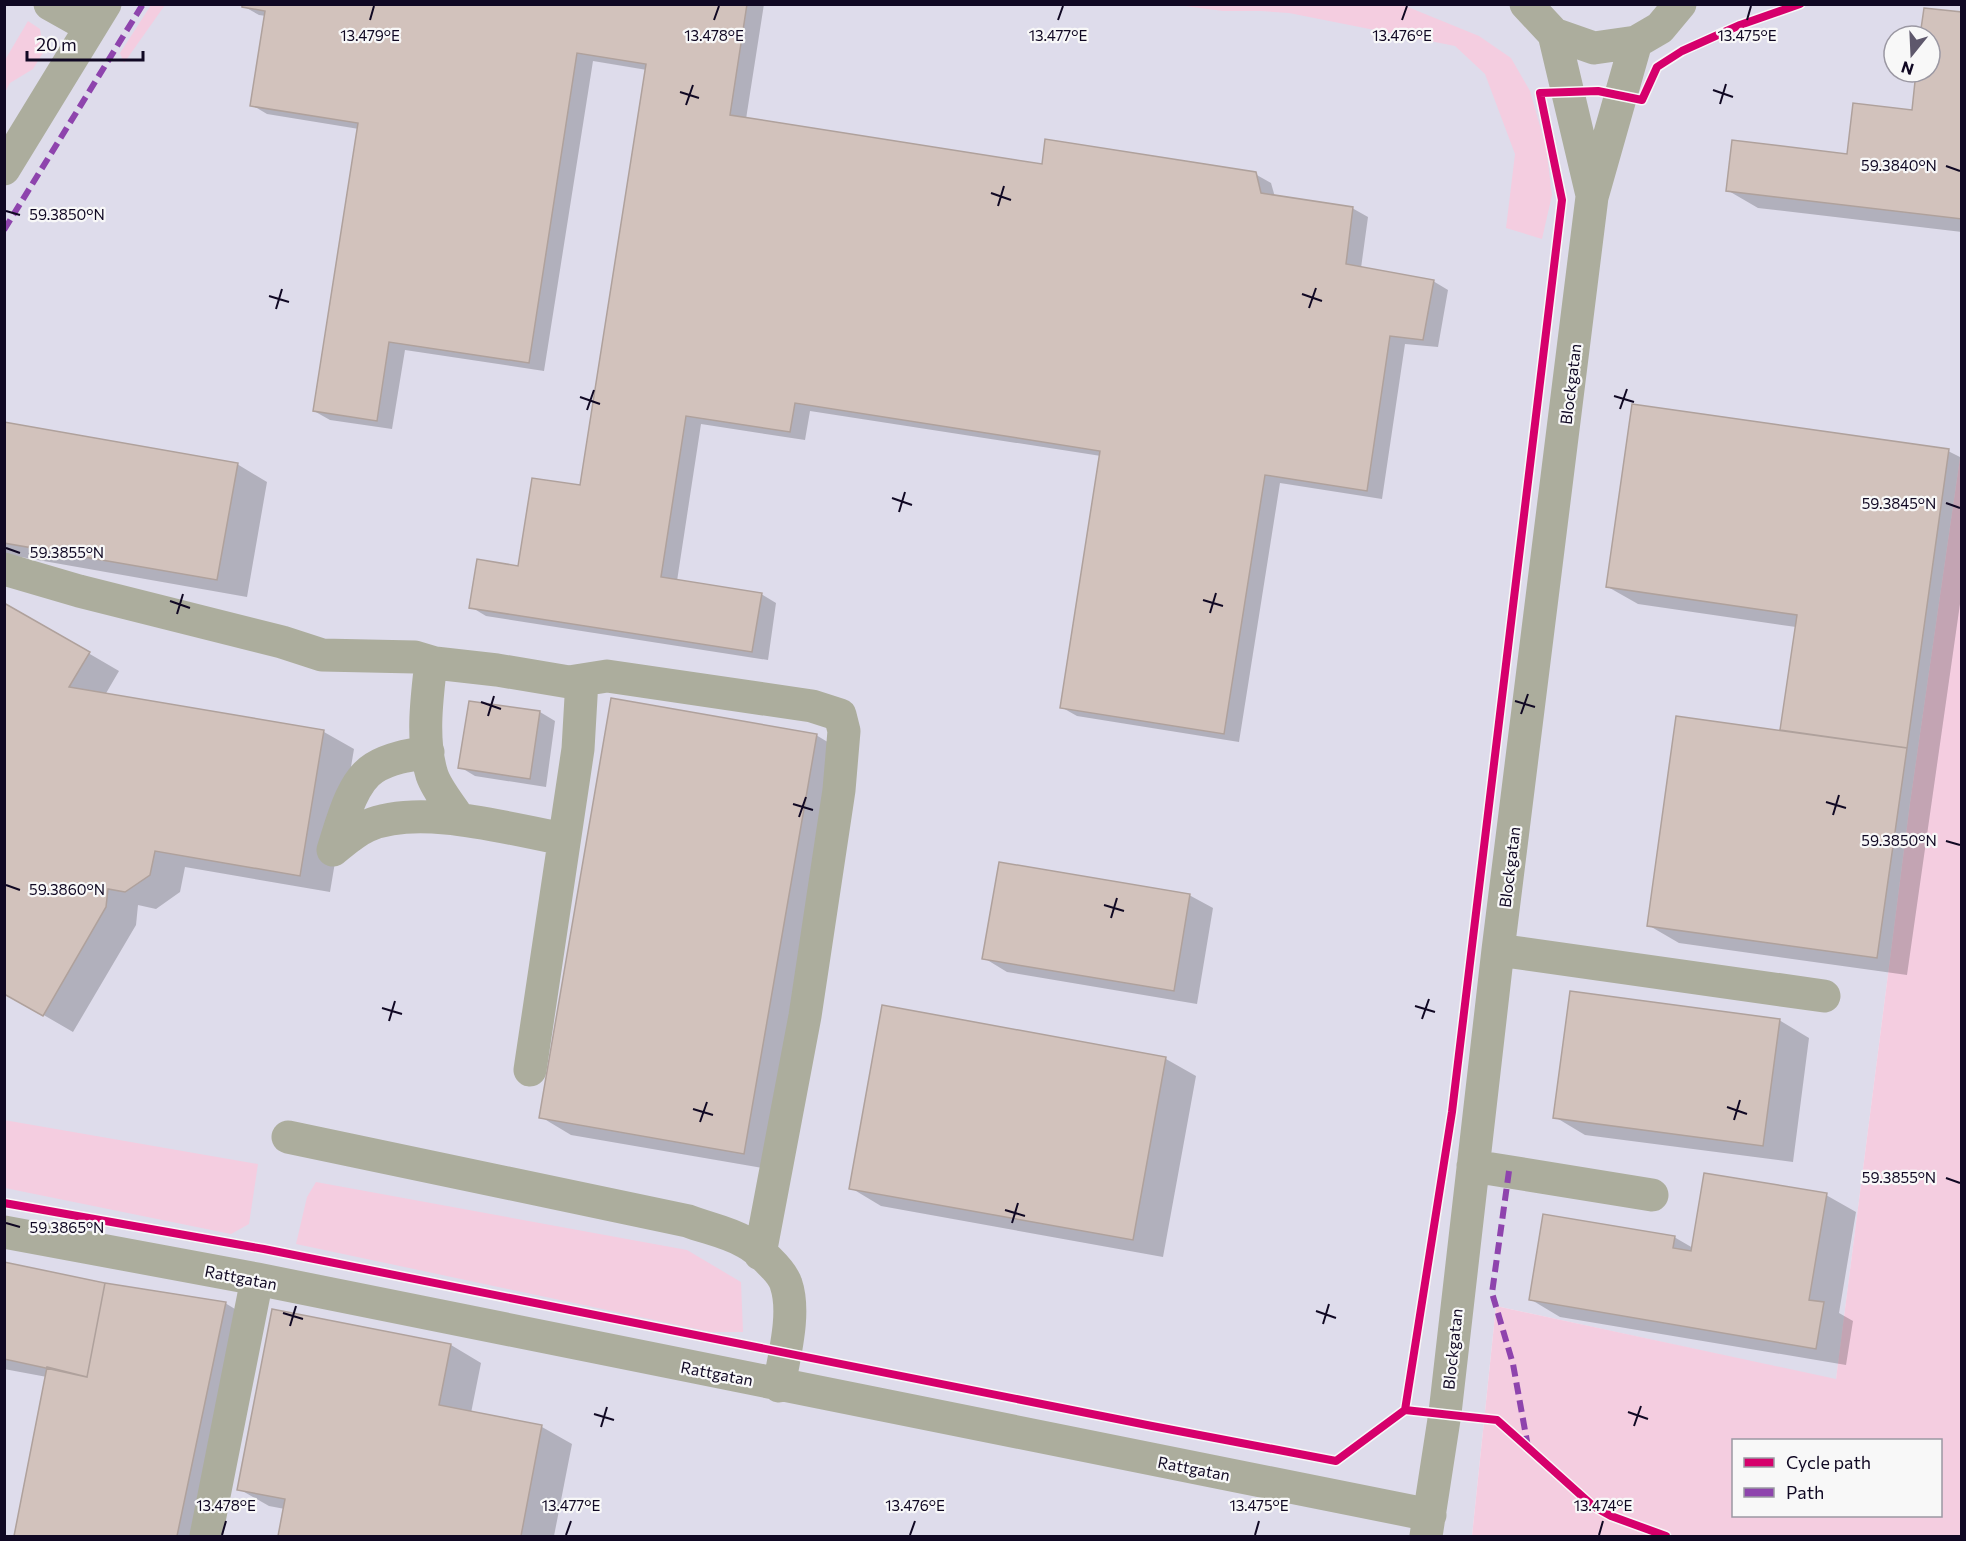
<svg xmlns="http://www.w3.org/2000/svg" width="1966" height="1541" viewBox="0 0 1966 1541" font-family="Commissioner,sans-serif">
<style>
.built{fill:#dedceb;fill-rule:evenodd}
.green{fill:#f4cde0;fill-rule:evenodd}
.shadow{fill:#0003}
.building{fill:#d2c2bc;stroke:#afa19c;stroke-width:1.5}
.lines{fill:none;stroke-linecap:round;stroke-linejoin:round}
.minor{stroke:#acad9d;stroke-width:33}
.quiet{stroke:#8e44ad;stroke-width:6;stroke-dasharray:12 6;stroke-linecap:butt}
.cycleway-casing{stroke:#f8f8f8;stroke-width:11}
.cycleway{stroke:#d6006c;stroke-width:8}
.ticks{fill:none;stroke:#100823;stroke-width:2}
.labels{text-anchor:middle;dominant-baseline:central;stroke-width:4.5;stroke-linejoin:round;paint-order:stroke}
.street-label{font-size:16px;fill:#100823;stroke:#f8f8f8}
.ticks-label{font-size:15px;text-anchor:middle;fill:#100823;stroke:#f8f8f8;stroke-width:4.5;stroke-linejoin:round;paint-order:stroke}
</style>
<rect width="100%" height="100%" fill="#eeecf5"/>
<path class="built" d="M 5,5 L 1961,5 L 1961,451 L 1910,803 L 1836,1380 L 1496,1306 L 1472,1536 L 5,1536 ZM 1894,36 L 1930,36 L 1930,72 L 1894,72 Z"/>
<path class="green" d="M 151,5 L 165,5 L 124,63 L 120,53 Z
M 1177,5 L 1403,5 L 1479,36 L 1511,58 L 1530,91 L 1546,147 L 1552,195 L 1542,239 L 1506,228 L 1515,154 L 1485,74 L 1455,46 L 1289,13 L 1261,11 L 1223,11 Z
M 28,21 L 40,29 L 44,51 L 33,69 L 10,83 L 5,92 L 5,60 Z
M 1961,451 L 1961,1536 L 1472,1536 L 1496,1306 L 1836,1379 L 1910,803 ZM 1734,1440 L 1940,1440 L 1940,1516 L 1734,1516 Z
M 4,1120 L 258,1164 L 249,1224 L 231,1234 L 5,1188 Z
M 316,1182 L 687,1250 L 741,1282 L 743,1332 L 711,1332 L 296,1244 L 307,1197 Z"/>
<path class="shadow" d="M 244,4 L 764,4 L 746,119 L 1043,166 L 1255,174 L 1271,183 L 1275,197 L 1352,208 L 1368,217 L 1361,268 L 1433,281 L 1448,290 L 1438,347 L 1405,344 L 1382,499 L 1280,483 L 1239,742 L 1077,716 L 1061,707 L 1101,456 L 810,411 L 805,440 L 701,424 L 677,581 L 761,594 L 776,603 L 768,660 L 486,616 L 471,607 L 520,568 L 581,487 L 647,70 L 593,61 L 544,371 L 405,350 L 392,429 L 330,420 L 314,411 L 359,129 L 267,114 L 252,105 L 266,16 L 259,15 L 243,6 Z
M 1962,14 L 1962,232 L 1758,208 L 1727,190 L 1849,156 L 1913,112 L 1918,72 L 1930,72 L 1930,36 L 1922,36 Z
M 4,424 L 237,464 L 267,482 L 247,597 L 4,554 Z
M 1948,451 L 1962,458 L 1962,590 L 1907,975 L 1679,943 L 1648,925 L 1782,732 L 1796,627 L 1638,604 L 1608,587 Z
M 4,604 L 119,671 L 105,695 L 324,732 L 354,749 L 330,892 L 185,867 L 180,892 L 156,909 L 138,905 L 136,925 L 73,1032 L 4,992 Z
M 470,703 L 540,712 L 555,721 L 546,787 L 475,776 L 460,767 Z
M 816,735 L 846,753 L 774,1170 L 571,1135 L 541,1117 Z
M 1189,895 L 1213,908 L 1197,1004 L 1007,972 L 984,958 Z
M 1779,1020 L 1809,1038 L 1793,1162 L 1585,1135 L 1555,1117 Z
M 1166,1059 L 1196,1076 L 1163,1257 L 881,1206 L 851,1188 Z
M 1826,1195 L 1856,1212 L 1839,1313 L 1853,1321 L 1846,1365 L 1560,1317 L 1530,1299 L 1674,1237 L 1693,1248 Z
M 4,1264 L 105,1284 L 225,1303 L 255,1321 L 211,1536 L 15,1536 L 47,1377 L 4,1369 Z
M 273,1311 L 451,1345 L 481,1363 L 471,1413 L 542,1427 L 572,1444 L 554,1536 L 279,1536 L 285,1509 L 269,1506 L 239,1489 Z"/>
<path class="building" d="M 242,4 L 747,4 L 730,115 L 1042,164 L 1045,139 L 1256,172 L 1261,193 L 1353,207 L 1346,264 L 1434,280 L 1423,340 L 1390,336 L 1367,491 L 1265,475 L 1224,734 L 1060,708 L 1100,451 L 795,403 L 790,432 L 686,416 L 661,577 L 762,593 L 752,652 L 469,608 L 477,559 L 518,566 L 532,478 L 580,485 L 646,64 L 577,53 L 529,363 L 389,342 L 377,421 L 313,411 L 358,123 L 250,106 L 265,11 L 242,7 Z
M 1924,8 L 1962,12 L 1962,219 L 1726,191 L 1732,140 L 1847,154 L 1853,103 L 1912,110 L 1916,72 L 1930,72 L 1930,36 L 1920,36 Z
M 1632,404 L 1949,449 L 1907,748 L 1780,730 L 1797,615 L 1606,587 Z
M 4,422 L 238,463 L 217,580 L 4,543 Z
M 4,603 L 90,652 L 69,687 L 324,730 L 300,876 L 155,851 L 150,875 L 125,892 L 108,889 L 106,907 L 43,1016 L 4,994 Z
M 611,698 L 817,734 L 744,1154 L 539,1118 Z
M 469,701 L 540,711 L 530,779 L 458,768 Z
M 1676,716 L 1907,748 L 1877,958 L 1647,926 Z
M 999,862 L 1190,894 L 1174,991 L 982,959 Z
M 1570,991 L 1780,1019 L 1763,1146 L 1553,1118 Z
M 882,1005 L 1166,1057 L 1133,1240 L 849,1189 Z
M 1704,1173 L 1827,1193 L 1809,1300 L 1824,1302 L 1816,1349 L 1529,1300 L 1543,1214 L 1675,1236 L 1673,1248 L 1691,1251 Z
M 4,1262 L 105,1283 L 87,1377 L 4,1359 Z
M 105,1283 L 226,1302 L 177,1536 L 14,1536 L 47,1367 L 87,1377 Z
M 272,1309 L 451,1344 L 439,1405 L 542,1425 L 521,1536 L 278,1536 L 285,1499 L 237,1490 Z"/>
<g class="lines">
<path class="minor" d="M 50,4 L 91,27
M 1526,4 L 1554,34 L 1594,48 L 1636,42 L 1660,28 L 1680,4
M 1554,34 L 1592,195
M 4,169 L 105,4
M 4,569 L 79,591 L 282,642 L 322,655 L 415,657 L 435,663 L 497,670 L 569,682 L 607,676 L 812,706 L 840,715 L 844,731 L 839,790 L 805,1016 L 760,1254
M 431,662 C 427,697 421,740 432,775 C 437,790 451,806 459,819
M 333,850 C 343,842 354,832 367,826 C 419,803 509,829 564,839
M 333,850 C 341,826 351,782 374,768 C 390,758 410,755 428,752
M 1498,950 L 1824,996
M 530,1070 L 578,749 L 582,680
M 288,1137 L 688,1221 C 706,1228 728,1232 745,1242 C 757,1248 782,1271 786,1284 C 796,1313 784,1356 779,1386
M 1473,1166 L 1652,1195
M 4,1232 L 257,1279 L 1430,1515
M 206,1536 L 257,1279
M 1426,1536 L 1445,1413 L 1498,950 L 1592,197 L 1636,42"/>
<path class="quiet" d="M 4,230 L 143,4
M 1509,1171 L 1492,1293 L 1513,1364 L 1528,1447"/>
<defs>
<path id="cycleway" d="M 4,1203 L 264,1249 L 1152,1426 L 1336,1461 L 1405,1410 L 1497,1420 L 1593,1506 L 1611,1516 L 1666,1536
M 1405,1410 L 1452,1112 L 1562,200 L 1540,93 L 1598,91 L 1642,100 L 1657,67 L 1682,51 L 1740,25 L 1800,4"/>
</defs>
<use href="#cycleway" class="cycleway-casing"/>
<use href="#cycleway" class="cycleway"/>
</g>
<path class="ticks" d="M 370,20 L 374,6M 714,20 L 719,6M 1058,20 L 1063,6M 1402,20 L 1407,6M 1747,20 L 1751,6M 1713,90 L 1733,97M 680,92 L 699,98M 1720,104 L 1726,84M 686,105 L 693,85M 1946,166 L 1960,171M 991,193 L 1011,200M 998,206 L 1004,186M 6,211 L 20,215M 1302,294 L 1322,301M 269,296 L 289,302M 1309,308 L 1316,288M 276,309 L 282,289M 1614,396 L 1634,402M 580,397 L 600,404M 1620,409 L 1627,389M 587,410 L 594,390M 892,498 L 912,505M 1946,503 L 1960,508M 899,512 L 905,492M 6,548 L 20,553M 1203,600 L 1223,606M 170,601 L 190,608M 1210,613 L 1216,593M 177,614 L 183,594M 1515,701 L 1535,707M 481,702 L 501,709M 1521,714 L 1528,694M 488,716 L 494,696M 1826,802 L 1846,808M 793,804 L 813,810M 1833,815 L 1839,795M 799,817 L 806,797M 1946,841 L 1960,845M 6,885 L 20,890M 1104,905 L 1124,911M 1111,918 L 1117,898M 1415,1006 L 1435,1012M 382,1008 L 402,1014M 1422,1019 L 1429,999M 389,1021 L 395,1001M 1727,1107 L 1747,1114M 693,1109 L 713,1115M 1734,1120 L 1740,1100M 700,1122 L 707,1102M 1946,1178 L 1960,1183M 1005,1210 L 1025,1216M 6,1223 L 20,1227M 1012,1223 L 1018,1203M 1316,1311 L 1336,1318M 283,1313 L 303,1319M 1323,1324 L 1329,1304M 290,1326 L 296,1306M 1628,1412 L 1648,1419M 594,1414 L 614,1420M 1634,1426 L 1641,1406M 601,1427 L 607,1407M 222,1535 L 226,1521M 566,1535 L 571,1521M 910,1535 L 915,1521M 1255,1535 L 1259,1521M 1599,1535 L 1603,1521"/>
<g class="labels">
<g class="street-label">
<text transform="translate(1570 384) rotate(-83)">Blockgatan</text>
<text transform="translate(1509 867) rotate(-83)">Blockgatan</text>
<text transform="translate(241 1277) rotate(11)">Rattgatan</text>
<text transform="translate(1452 1349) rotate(-84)">Blockgatan</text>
<text transform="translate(717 1373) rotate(11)">Rattgatan</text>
<text transform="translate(1194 1468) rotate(11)">Rattgatan</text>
</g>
</g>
<g class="ticks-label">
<text x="370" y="41">13.479°E</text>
<text x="714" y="41">13.478°E</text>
<text x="1058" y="41">13.477°E</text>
<text x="1402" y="41">13.476°E</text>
<text x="1747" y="41">13.475°E</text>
<text x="1899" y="171">59.3840°N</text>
<text x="67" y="220">59.3850°N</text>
<text x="1899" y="509">59.3845°N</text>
<text x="67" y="558">59.3855°N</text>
<text x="1899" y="846">59.3850°N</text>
<text x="67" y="895">59.3860°N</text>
<text x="1899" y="1183">59.3855°N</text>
<text x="67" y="1233">59.3865°N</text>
<text x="226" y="1511">13.478°E</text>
<text x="571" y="1511">13.477°E</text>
<text x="915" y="1511">13.476°E</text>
<text x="1259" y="1511">13.475°E</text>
<text x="1603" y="1511">13.474°E</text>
</g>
<rect width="1966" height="1541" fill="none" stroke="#100823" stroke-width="12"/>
<rect x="1732" y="1439" width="210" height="78" fill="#f8f8f8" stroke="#9b98a3" stroke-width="1.5"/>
<rect x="1744" y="1458" width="30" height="9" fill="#d6006c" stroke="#9b98a3" stroke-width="1.5"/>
<text x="1786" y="1469" font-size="18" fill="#100823">Cycle path</text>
<rect x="1744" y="1488" width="30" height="9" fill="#8e44ad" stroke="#9b98a3" stroke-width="1.5"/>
<text x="1786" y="1499" font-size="18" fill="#100823">Path</text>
<g transform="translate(1912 54) rotate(198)"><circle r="28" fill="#f8f8f8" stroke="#9b98a3" stroke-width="1.5"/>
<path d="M0-4.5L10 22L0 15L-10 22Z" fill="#5e586c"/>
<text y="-9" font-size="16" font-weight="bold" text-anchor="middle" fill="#100823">N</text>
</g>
<path d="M27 51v9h116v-9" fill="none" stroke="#100823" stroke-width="3"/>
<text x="36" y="51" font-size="18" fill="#100823" stroke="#f8f8f8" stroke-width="4.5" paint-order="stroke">20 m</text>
</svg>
